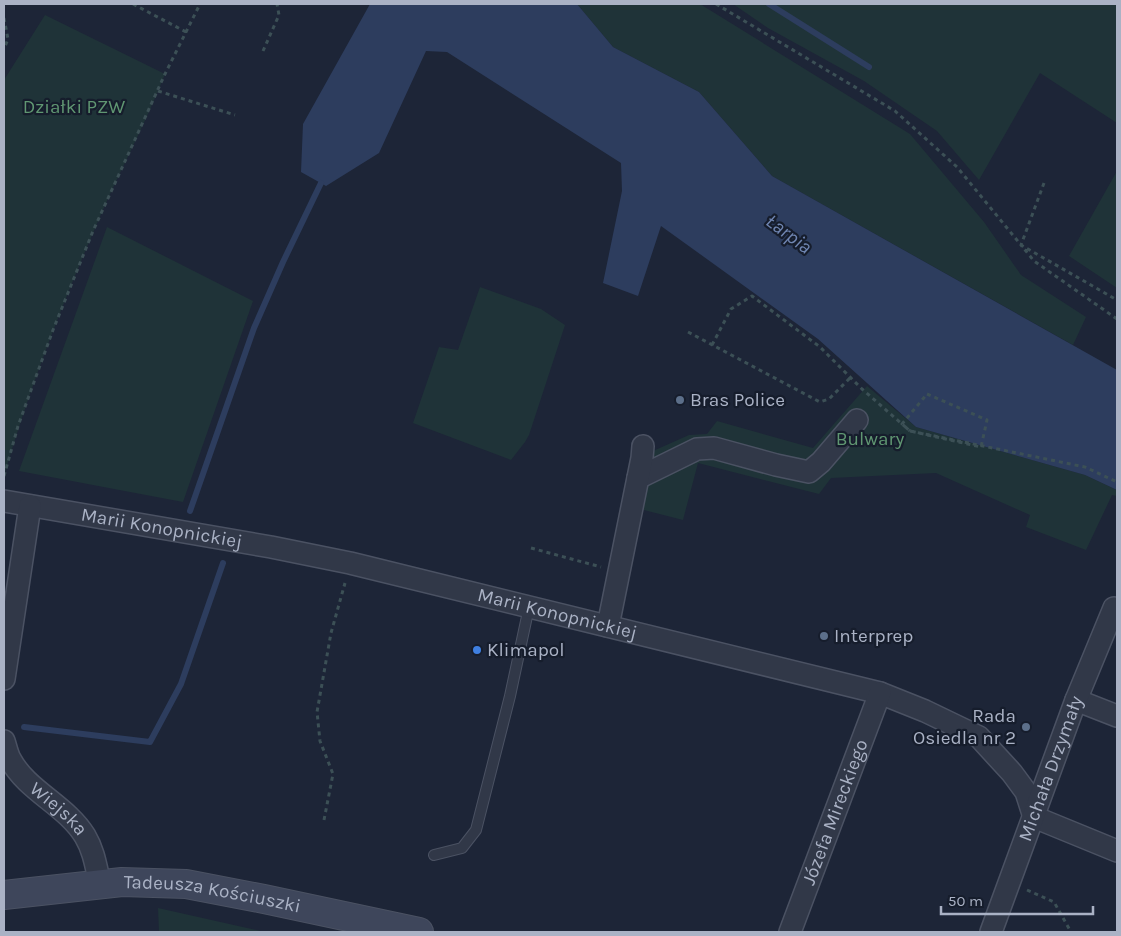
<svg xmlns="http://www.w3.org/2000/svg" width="1121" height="936" viewBox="0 0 1121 936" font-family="Karla,sans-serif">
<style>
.green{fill:#1f3338}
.water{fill:#2d3d5e}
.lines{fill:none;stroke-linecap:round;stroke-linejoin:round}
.stream{stroke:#2d3d5e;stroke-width:6}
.service-casing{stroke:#4b5263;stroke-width:12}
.minor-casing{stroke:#4b5263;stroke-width:24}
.secondary-casing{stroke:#4b5263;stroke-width:30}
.path{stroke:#3c5056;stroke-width:3;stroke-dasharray:4 4;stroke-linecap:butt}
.service{stroke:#313848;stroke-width:10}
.minor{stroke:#313848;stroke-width:21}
.secondary{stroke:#3e465b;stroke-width:28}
.path-bridge{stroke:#3c5056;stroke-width:3;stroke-dasharray:4 4;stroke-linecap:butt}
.service-dot{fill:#5c6f8a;stroke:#161d2c;stroke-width:2}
.shop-dot{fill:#3f7fe0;stroke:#161d2c;stroke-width:2}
.labels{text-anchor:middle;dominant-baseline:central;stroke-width:4.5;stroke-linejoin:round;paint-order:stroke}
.park-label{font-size:19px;fill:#609772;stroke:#161d2c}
.poi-label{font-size:19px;fill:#aab2c5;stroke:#161d2c;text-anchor:start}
.street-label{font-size:19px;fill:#aab2c5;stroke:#161d2c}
.water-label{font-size:20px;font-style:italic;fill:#6f85b1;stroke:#161d2c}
</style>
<rect width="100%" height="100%" fill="#1d2537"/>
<path class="green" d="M 577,4 L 700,4 L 910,134 L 984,222 L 1021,275 L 1086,317 L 1073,345 L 772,176 L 699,92 L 613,47 Z
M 733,4 L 1117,4 L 1117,123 L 1040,73 L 979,180 L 937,131 L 864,81 L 768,28 Z
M 45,15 L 165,74 C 144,128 115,179 93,233 C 59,312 28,393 4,476 L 4,80 Z
M 1117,171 L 1117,288 L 1069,256 Z
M 107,227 L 253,301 L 183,502 L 19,471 Z
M 480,287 L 541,309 L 565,325 L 529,435 L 525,442 L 511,460 L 413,423 L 439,347 L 458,350 Z
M 867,386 L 916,427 L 1085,475 L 1117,490 L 1117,496 L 1112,495 L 1086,550 L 1026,527 L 1030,515 L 936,473 L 831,478 L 819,494 L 698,463 L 683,520 L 640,509 L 653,451 L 689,435 L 707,434 L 717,421 L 813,448 Z
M 158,908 L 265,932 L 159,932 Z"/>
<path class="water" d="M 370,4 L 577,4 L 613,47 L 699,92 L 772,176 L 1117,370 L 1117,490 L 1085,475 L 916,427 L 818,339 L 661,226 L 638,296 L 603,283 L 622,191 L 621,163 L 447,52 L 426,51 L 379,153 L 326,186 L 301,172 L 303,124 Z"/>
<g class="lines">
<path class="stream" d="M 769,4 L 869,67
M 190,511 L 254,328 L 283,262 L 321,183
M 24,727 L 150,742 L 181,684 L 223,563"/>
<defs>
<path id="service" d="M 434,855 L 462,848 L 476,830 L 510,696 L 529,607"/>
<g id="minor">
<path d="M 638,478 L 697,449 L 714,448 L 776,465 L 809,472 L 821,462 L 857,420"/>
<path id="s1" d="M 4,501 L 271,547 L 350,563 L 880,693 L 925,711 L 979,737 L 1012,773 L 1026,792 L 1034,817 L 1117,851"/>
<path d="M 608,626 L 642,458 L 643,446"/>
<path d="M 4,679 L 30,506"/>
<path d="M 1076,700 L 1117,716"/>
<path id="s2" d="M 4,741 C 6,747 7,753 10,759 C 27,791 66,805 85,836 C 94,851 96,867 100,884"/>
<path id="s3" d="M 790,932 L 880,693"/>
<path id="s4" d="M 991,932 L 1076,700 L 1114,608"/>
</g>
<g id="secondary">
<path id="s5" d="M 4,895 L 122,882 L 186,884 L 264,899 L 419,932"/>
</g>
</defs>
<use href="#service" class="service-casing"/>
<use href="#minor" class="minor-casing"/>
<use href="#secondary" class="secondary-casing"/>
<path class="path" d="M 133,4 L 186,32
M 716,4 L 895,111 L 957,167 L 1021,245 L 1117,300
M 4,18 L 8,39 L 4,49
M 263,51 L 279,15 L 277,4
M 158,91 L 235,115
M 1044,183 L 1021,245 L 1034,261 L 1117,319
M 688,332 L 820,402 L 829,399 L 850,378
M 712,345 L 731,309 L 752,296 L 820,347 L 862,389 L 910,431
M 927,394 L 987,420 L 981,447 L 910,431 L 902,424 Z
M 4,476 L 18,426 L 53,330 L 93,231 L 165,74 L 200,4
M 531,548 L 601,567
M 324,820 L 333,774 L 320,741 L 317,712 L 331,633 L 345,583
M 1027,890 L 1054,902 L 1071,932"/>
<use href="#service" class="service"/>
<use href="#minor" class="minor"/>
<use href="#secondary" class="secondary"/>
<path class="path-bridge" d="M 910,431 L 1085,467 L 1117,482"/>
</g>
<g class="service-dot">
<circle cx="680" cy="400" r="5"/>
<circle cx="824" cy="636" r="5"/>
<circle cx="1026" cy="727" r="5"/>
</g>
<circle class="shop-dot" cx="477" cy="650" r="5"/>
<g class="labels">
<g class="park-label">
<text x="74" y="107">Działki PZW</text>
<text x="870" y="439">Bulwary</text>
</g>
<g class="poi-label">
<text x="690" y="400">Bras Police</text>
<text x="834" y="636">Interprep</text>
<text x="487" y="650">Klimapol</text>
<text x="1016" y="716" text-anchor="end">Rada<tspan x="1016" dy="22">Osiedla nr 2</tspan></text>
</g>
<g class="street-label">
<text stroke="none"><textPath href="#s1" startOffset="160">Marii Konopnickiej</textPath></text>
<text stroke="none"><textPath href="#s1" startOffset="565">Marii Konopnickiej</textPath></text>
<text stroke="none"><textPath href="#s4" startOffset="174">Michała Drzymały</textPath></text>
<text stroke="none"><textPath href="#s2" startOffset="89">Wiejska</textPath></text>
<text stroke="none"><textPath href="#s3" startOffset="128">Józefa Mireckiego</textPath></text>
<text stroke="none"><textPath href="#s5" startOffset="210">Tadeusza Kościuszki</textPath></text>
</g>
<g class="water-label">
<text transform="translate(789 234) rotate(37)">Łarpia</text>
</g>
</g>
<rect width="1121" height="936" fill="none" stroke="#aab2c5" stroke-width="10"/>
<path d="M941 906v8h152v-8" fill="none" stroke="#aab2c5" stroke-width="2.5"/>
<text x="948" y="906" font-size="15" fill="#aab2c5" stroke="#161d2c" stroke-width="4" paint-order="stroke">50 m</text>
</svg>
